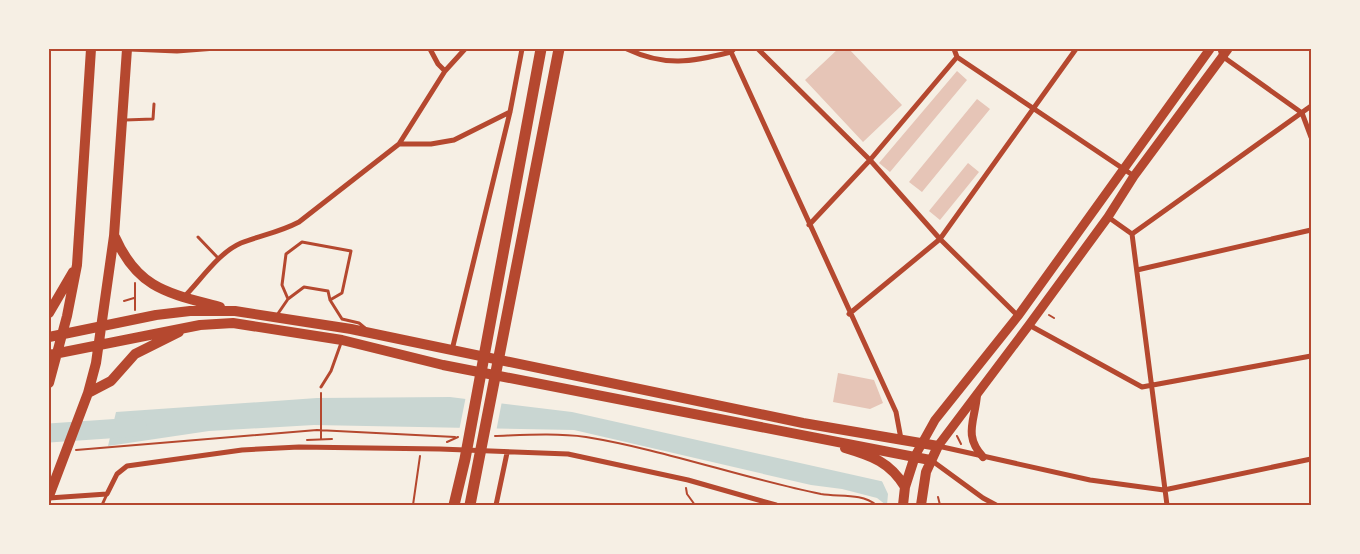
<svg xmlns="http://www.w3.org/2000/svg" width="1360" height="554" viewBox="0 0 1360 554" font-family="'Varela Round',sans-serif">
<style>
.water{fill:#c9d6d2}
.pier{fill:#f6efe4}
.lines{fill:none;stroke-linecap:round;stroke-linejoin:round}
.river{stroke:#c9d6d2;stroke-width:19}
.building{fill:#e6c5b7}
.path{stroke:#b5482f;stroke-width:2}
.service{stroke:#b5482f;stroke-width:3}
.minor{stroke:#b5482f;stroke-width:5}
.tertiary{stroke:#b5482f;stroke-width:8}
.secondary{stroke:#b5482f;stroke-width:9}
.primary{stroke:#b5482f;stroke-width:10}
.motorway{stroke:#b5482f;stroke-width:11}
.neatline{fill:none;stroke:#b5482f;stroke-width:2}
</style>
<rect width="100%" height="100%" fill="#f6efe4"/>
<path class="water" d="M 450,397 L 572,412 L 885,482 L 926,505 L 886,505 L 877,498 L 842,489 L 811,485 L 574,430 L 314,425 L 209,431 L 108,446 L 116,412 L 317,398 Z"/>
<path class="pier" d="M 466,396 L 502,401 L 496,432 L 459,431 Z
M 881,479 L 920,497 L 928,505 L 887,505 L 888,494 Z"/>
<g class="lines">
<path class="river" d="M 49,433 L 137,427"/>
</g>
<path class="building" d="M 838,49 L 849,49 L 902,105 L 863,142 L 805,80 Z
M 957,71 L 967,80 L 890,172 L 879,163 Z
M 977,99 L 990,109 L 922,192 L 909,182 Z
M 968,163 L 979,172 L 940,220 L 929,211 Z
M 838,373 L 874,380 L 883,403 L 870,409 L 833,402 Z"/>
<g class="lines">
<path class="path" d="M 124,301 L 134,298
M 135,310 L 135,283
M 1049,315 L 1054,318
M 495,436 C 525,435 556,433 586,437 C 665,450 742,478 821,494 C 839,497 862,493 876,505
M 957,436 L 961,444
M 321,438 L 321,393
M 307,440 L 332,439
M 447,442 L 458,437
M 76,450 L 317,430 L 455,437
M 686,488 L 687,494 L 695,505
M 938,497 L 940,505
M 413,505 L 420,456"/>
<path class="service" d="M 130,50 L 177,52 L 216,49
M 125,120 L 153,119 L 154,104
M 198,237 L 219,259
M 288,299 L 304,287 L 328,291 L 330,300
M 277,315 L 288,299 L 282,285 L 286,254 L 302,242 L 351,251 L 342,293 L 330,300 L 342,319 L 359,323 L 365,328
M 321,387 L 331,371 L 341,343
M 102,505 L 107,494"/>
<path class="minor" d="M 430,49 L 438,64 L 445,71
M 627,49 C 665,67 692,62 731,52 L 734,49
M 758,49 L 870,160 L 940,239 L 1018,316
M 954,49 L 957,57 L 1134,176
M 1220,49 L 1222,56 L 1302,113 L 1311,137
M 731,52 L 896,412 L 901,439
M 399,144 L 431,144 L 454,140 L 510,112
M 1108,217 L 1132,234
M 809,225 L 870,160 L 957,57
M 1132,234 L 1167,505
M 1132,234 L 1311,106
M 1137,270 L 1311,230
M 184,297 C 201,280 218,253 241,243 C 261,235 278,233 299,222 L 399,144 L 445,71 L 465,49
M 849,314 L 940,239 L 1076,49
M 1029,325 L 1142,387 L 1311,356
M 452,350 L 510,112 L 522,49
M 938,446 L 1090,480 L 1164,490 L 1311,459
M 931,460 L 983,498 L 996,505
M 49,498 L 107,494 L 117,474 L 127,466 L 242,450 L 299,447 L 440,449 L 568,454 L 688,480 L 776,505
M 496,505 L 507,453"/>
<path class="tertiary" d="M 977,395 C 975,421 963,435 983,457"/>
<path class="secondary" d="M 938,446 L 1029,325 L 1108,217 L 1134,176 L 1228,49
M 915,456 L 935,420 L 1018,316 L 1210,49"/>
<path class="primary" d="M 115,237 C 138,289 168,293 220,307
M 49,313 L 73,272
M 49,337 L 156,315 L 190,311 L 235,311 L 351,329 L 803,423 L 938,446 L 926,472 L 921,505
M 49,355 L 200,325 L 233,323 L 342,340 L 443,365 L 930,460
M 49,383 L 67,316 L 77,265 L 91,49
M 88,393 L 111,381 L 135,354 L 179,332
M 845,448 C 872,456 890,462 905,487
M 49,496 L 88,393 L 96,363 L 114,236 L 127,49
M 903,505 L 905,487 L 915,456"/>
<path class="motorway" d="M 454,505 L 465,459 L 541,49
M 470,505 L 559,49"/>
</g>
<rect width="1360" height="554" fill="none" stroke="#f6efe4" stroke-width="100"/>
<rect x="50" y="50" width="1260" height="454" class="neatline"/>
</svg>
